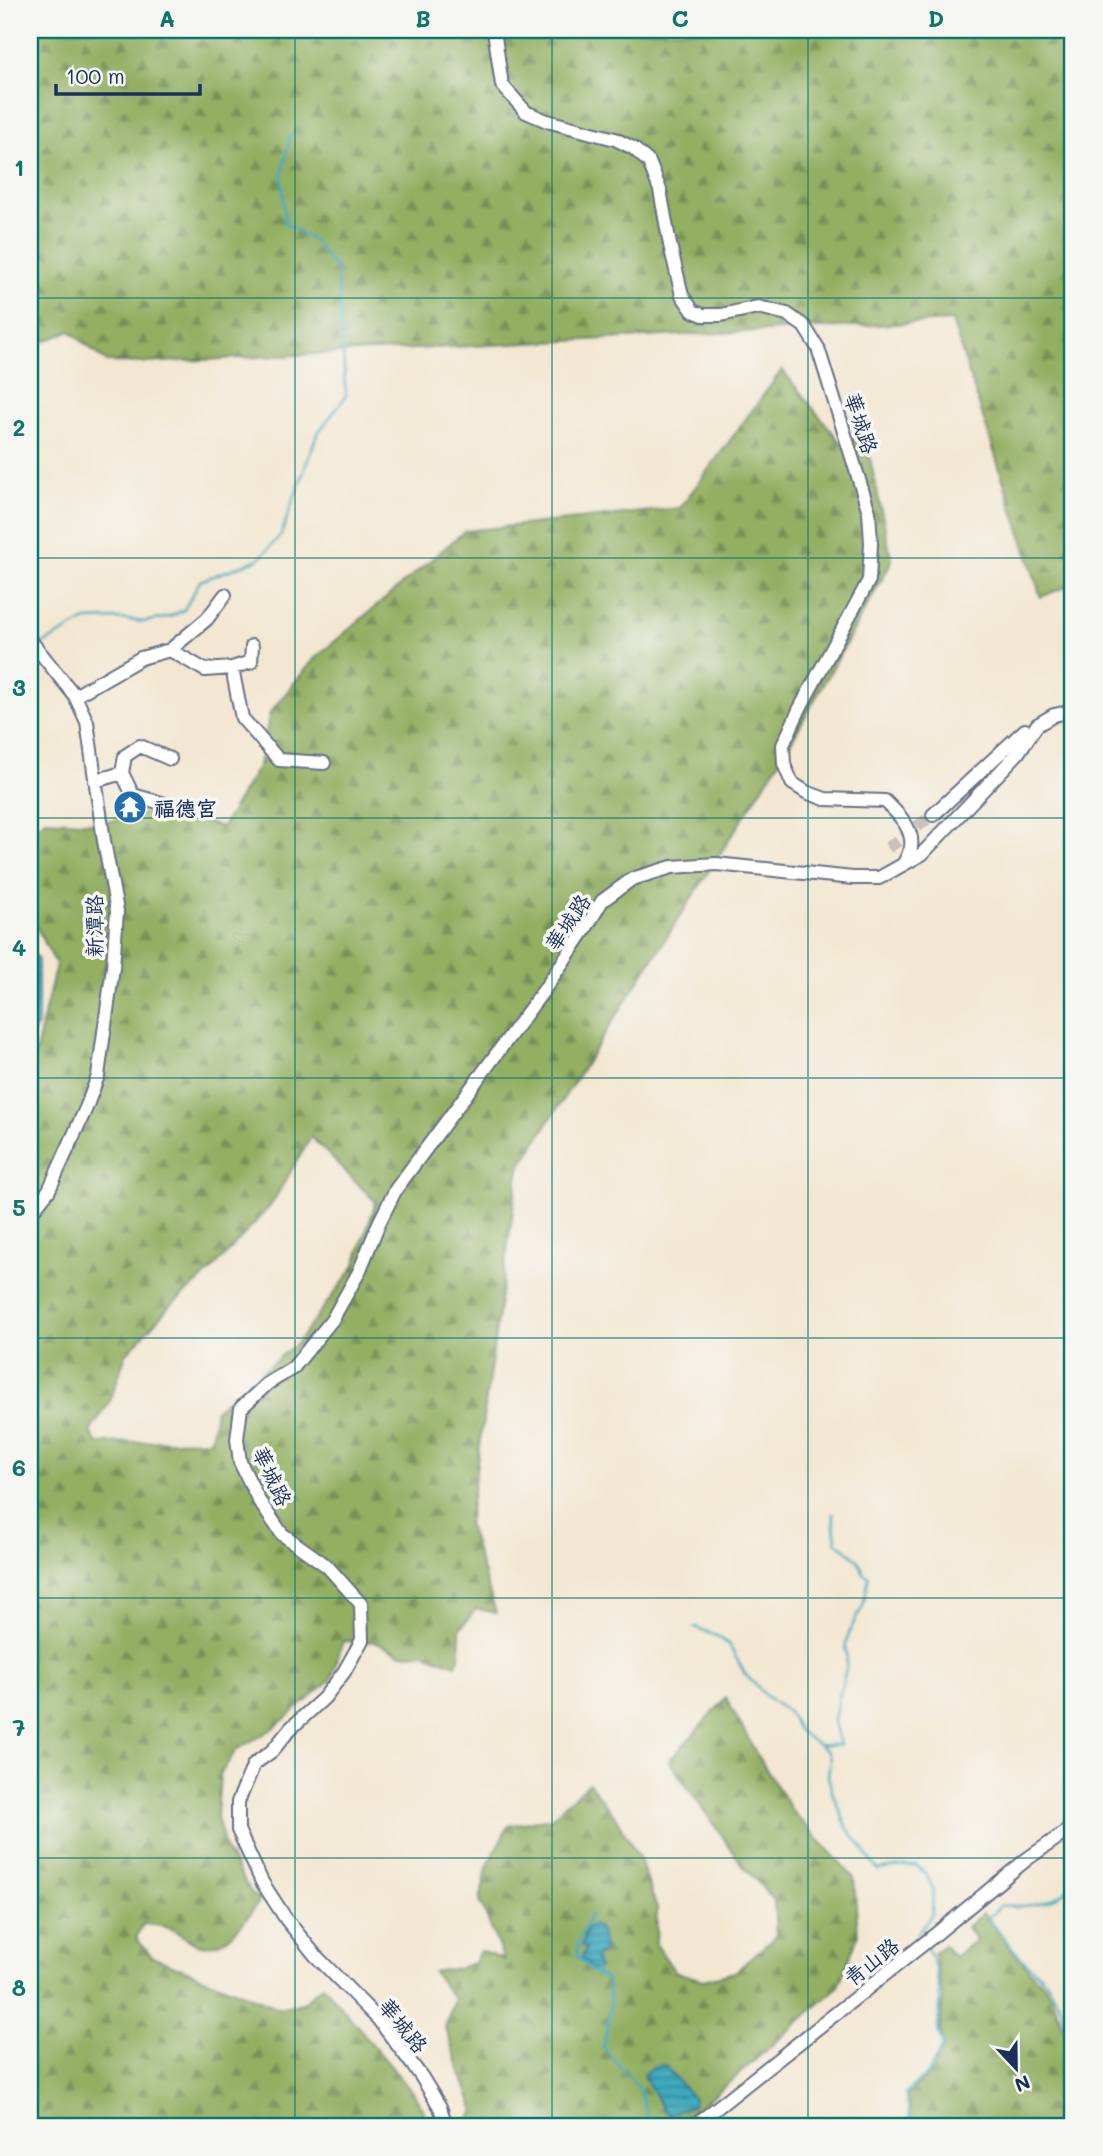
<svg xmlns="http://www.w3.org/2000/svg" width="1103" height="2156" viewBox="0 0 1103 2156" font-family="Mali,'LXGW WenKai TC',sans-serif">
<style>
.forest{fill:url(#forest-firs);stroke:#566f60;stroke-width:2;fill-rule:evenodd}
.water{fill:url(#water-rules);stroke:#2c6c8e;stroke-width:2}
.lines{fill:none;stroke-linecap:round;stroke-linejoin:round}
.stream{stroke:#3ea9bd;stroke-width:2.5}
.minor-tunnel{stroke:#c8c2ba;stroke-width:12;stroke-dasharray:12 6;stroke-linecap:butt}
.minor-casing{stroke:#676f86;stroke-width:16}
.minor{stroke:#fff;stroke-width:12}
.grid{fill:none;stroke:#0f766e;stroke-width:2;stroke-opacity:0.55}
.labels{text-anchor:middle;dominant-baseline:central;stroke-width:7;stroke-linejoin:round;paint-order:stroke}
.street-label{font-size:21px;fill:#1b2f5e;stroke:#f6f6f2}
.poi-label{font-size:21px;font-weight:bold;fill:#1b2f5e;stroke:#f6f6f2;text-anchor:start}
.neatline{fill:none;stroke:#0f766e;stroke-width:2.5}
.grid-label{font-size:23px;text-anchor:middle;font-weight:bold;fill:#0f766e}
</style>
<defs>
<pattern id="forest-firs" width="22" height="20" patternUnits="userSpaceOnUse" patternTransform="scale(1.75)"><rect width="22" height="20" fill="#92af62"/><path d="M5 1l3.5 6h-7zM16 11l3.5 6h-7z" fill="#768f54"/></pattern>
<pattern id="water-rules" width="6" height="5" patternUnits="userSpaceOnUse" patternTransform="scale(1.75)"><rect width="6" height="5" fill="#3ea9bd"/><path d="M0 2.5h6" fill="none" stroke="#338a9d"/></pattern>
</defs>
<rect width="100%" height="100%" fill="#f6f6f2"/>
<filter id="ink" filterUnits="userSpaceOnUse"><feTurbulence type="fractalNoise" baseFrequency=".0143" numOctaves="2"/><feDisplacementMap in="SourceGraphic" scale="14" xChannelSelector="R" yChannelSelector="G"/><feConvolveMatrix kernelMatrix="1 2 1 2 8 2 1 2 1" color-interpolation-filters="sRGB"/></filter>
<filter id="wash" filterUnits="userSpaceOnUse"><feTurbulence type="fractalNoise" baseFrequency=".00686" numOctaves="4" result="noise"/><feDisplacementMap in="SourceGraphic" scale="28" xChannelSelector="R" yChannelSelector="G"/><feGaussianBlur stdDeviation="1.57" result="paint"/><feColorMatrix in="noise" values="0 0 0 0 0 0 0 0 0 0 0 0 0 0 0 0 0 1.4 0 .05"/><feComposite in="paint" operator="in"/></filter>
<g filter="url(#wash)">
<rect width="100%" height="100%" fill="#f3e7d1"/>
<path class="forest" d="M 30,30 L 1073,30 L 1073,584 L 1041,597 L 952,321 L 145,363 L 107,362 L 70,331 L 30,347 Z
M 782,370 L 841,443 L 865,435 L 892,561 L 787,749 L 519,1168 L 468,1525 L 496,1613 L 476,1609 L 460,1629 L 460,1653 L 456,1665 L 424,1653 L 401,1654 L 375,1642 L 343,1641 L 331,1680 L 274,1728 L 236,1750 L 220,1775 L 217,1817 L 226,1851 L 252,1894 L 260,1900 C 246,1920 223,1955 195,1943 C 186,1939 179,1932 171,1929 C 163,1925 152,1925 143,1924 L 136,1938 L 152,1957 L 279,2008 L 303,2003 L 323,1985 L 414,2094 L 431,2126 L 30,2126 L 30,1077 L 56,964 L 30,915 L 30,833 L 45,820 L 100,823 L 160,810 L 222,827 L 259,765 L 270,713 L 313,660 L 465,531 L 680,508 ZM 311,1137 L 376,1202 L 354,1267 L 297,1343 L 216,1409 L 211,1440 L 97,1443 L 90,1432 L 111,1399 L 126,1354 L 169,1307 L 209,1273 L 271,1205 Z
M 726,1698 L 756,1753 L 793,1812 L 854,1878 L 858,1936 L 838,1987 L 737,2076 L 676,2126 L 464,2126 L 475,2111 L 445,2028 L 454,1999 L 433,1972 L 458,1968 L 474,1963 L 480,1951 L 504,1960 L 480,1901 L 487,1867 L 508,1826 L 551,1818 L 589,1783 L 614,1815 L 639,1857 L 657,1909 L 656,1944 L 675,1972 L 703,1980 L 735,1972 L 776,1936 L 774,1900 L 744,1867 L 669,1761 Z
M 983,1913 L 1034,1976 C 1052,1986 1057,2011 1063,2029 L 1073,2036 C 1073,2049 1067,2060 1073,2072 L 1073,2126 L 906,2126 L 911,2117 L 907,2094 L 932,2072 L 944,2045 L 940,2031 L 943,1997 L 934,1953 L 944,1945 L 954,1957 L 976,1940 L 967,1927 Z"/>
<path class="water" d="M 30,947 L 38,960 L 38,1025 L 30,1038 Z
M 594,1924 C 603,1930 603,1942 604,1952 L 595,1957 L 599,1968 L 592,1970 L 587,1962 L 581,1959 L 586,1948 L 581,1946 L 588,1927 Z
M 664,2065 L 694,2099 L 693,2105 L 669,2115 L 664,2111 L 644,2076 C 647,2068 656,2066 664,2065 Z"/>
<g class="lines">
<path class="stream" d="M 39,646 L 86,620 L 119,619 L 145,622 L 169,617 L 184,610 L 200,581 L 259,559 L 281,535 L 317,434 L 346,396 L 337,271 L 315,242 L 285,223 L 282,175 L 290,135
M 695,1627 L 719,1637 L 729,1645 L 745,1674 L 767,1697 L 788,1712 L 799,1731 L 828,1752 L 830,1759 L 828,1776 L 833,1795 L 848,1829 L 878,1870 L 902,1866 L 917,1866 L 927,1875 L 933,1891 L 932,1914 L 917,1934 L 922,1942
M 821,1745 L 840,1745 L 834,1722 L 835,1713 L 846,1669 L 847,1657 L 845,1647 L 850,1630 L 863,1606 L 869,1577 L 863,1573 C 862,1559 846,1550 836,1542 L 833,1514
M 1073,1885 C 1052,1905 1030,1908 1001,1905 L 988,1918 L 1021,1958 L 1047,1982 L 1061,2007 L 1065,2027 L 1073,2032
M 591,1914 L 577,1943 L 578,1957 L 597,1976 L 600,1976
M 596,1969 L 600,1976 L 607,1979 C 610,1993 610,2011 608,2025 C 607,2033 602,2039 603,2047 L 640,2090 L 650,2126
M 1073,2051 L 1071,2054 L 1073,2069
M 904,2126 L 910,2116 L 905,2093 L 928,2074 L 943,2044 C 933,2027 941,2018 940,2000 C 939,1985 935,1959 926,1947"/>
</g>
</g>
<g filter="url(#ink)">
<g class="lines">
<path class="minor-tunnel" d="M 888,848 L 933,815"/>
<defs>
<path id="minor" d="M 494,30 L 502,85 L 526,112 L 547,121 L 615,139 L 633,148 L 649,162 L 660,190 L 670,245 L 682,295 L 693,311 L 703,315 L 721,315 L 758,307 L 787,314 L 804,326 L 818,348 L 869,512 L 871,543 L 869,580 L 800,708 L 783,745 L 784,764 L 792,783 L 806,792 L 825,799 L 885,801 C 897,813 914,828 911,847 C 910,852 906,859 904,863
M 30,640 L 75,696 L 87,722 L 104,841 L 117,911 L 113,967 L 98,1076 L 86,1108 L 49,1190 L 30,1214
M 170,650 L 207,619 L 225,595
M 232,668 L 251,662 L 252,646
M 75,696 L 141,658 L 170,650 L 205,670 L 232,668 L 242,718 L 279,760 L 324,763
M 122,773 L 133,795 L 172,806
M 95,781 L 122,773 L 125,756 L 140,746 L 170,759
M 933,815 L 1025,730
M 446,2126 L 440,2107 L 421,2076 L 378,2019 L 315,1955 L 286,1919 L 262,1882 L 238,1830 L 238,1802 L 254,1764 L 272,1751 L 291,1728 L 324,1698 L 344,1672 L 362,1640 L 361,1604 L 327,1566 L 282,1534 L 259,1501 L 240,1462 L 237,1439 L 241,1408 L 267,1384 L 293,1368 L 332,1320 L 359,1272 L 379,1223 L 396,1189 L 544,990 L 586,928 L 602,901 L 632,879 L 672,867 L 716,864 L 853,878 L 879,878 L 922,854 L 1018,753 L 1037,725 L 1054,715 L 1073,711
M 694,2126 L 936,1934 L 1027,1859 L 1073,1827"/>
</defs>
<use href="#minor" class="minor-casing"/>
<use href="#minor" class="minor"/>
</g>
</g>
<path class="grid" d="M 295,30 L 295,2126M 552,30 L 552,2126M 808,30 L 808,2126M 30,298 L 1073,298M 30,558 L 1073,558M 30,818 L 1073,818M 30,1078 L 1073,1078M 30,1338 L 1073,1338M 30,1598 L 1073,1598M 30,1858 L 1073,1858"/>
<defs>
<symbol id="temple-disc" viewBox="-11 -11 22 22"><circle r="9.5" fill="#1f6fb2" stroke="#f6f6f2"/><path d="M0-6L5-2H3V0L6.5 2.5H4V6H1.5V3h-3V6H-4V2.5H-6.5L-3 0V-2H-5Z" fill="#fff"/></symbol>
</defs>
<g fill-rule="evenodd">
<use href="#temple-disc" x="111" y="788" width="38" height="38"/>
</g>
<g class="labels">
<g class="street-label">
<text transform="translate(862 423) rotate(72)">華城路</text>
<text transform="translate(567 922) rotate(-56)">華城路</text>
<text transform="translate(93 926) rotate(-90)">新潭路</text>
<text transform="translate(273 1476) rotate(65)">華城路</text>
<text transform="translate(871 1961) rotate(-38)">青山路</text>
<text transform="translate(404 2025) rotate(51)">華城路</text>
</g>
<g class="poi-label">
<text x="154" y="807">福德宮</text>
</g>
</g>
<rect width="1103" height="2156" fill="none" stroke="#f6f6f2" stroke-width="77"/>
<g transform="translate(1016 2068) rotate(158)" stroke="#f6f6f2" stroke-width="5" paint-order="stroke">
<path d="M0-5L12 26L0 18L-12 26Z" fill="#1b2f5e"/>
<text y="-10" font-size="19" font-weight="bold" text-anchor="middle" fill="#1b2f5e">N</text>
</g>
<path d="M56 84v10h144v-10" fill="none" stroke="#1b2f5e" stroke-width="3.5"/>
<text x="66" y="84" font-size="21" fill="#1b2f5e" stroke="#f6f6f2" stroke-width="5" paint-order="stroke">100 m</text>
<rect x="38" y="38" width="1026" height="2080" class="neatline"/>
<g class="grid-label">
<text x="167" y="27">A</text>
<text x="423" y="27">B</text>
<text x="680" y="27">C</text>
<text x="936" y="27">D</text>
<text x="19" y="176">1</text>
<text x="19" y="436">2</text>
<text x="19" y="696">3</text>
<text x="19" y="956">4</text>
<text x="19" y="1216">5</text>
<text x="19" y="1476">6</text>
<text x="19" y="1736">7</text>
<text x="19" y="1996">8</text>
</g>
</svg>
